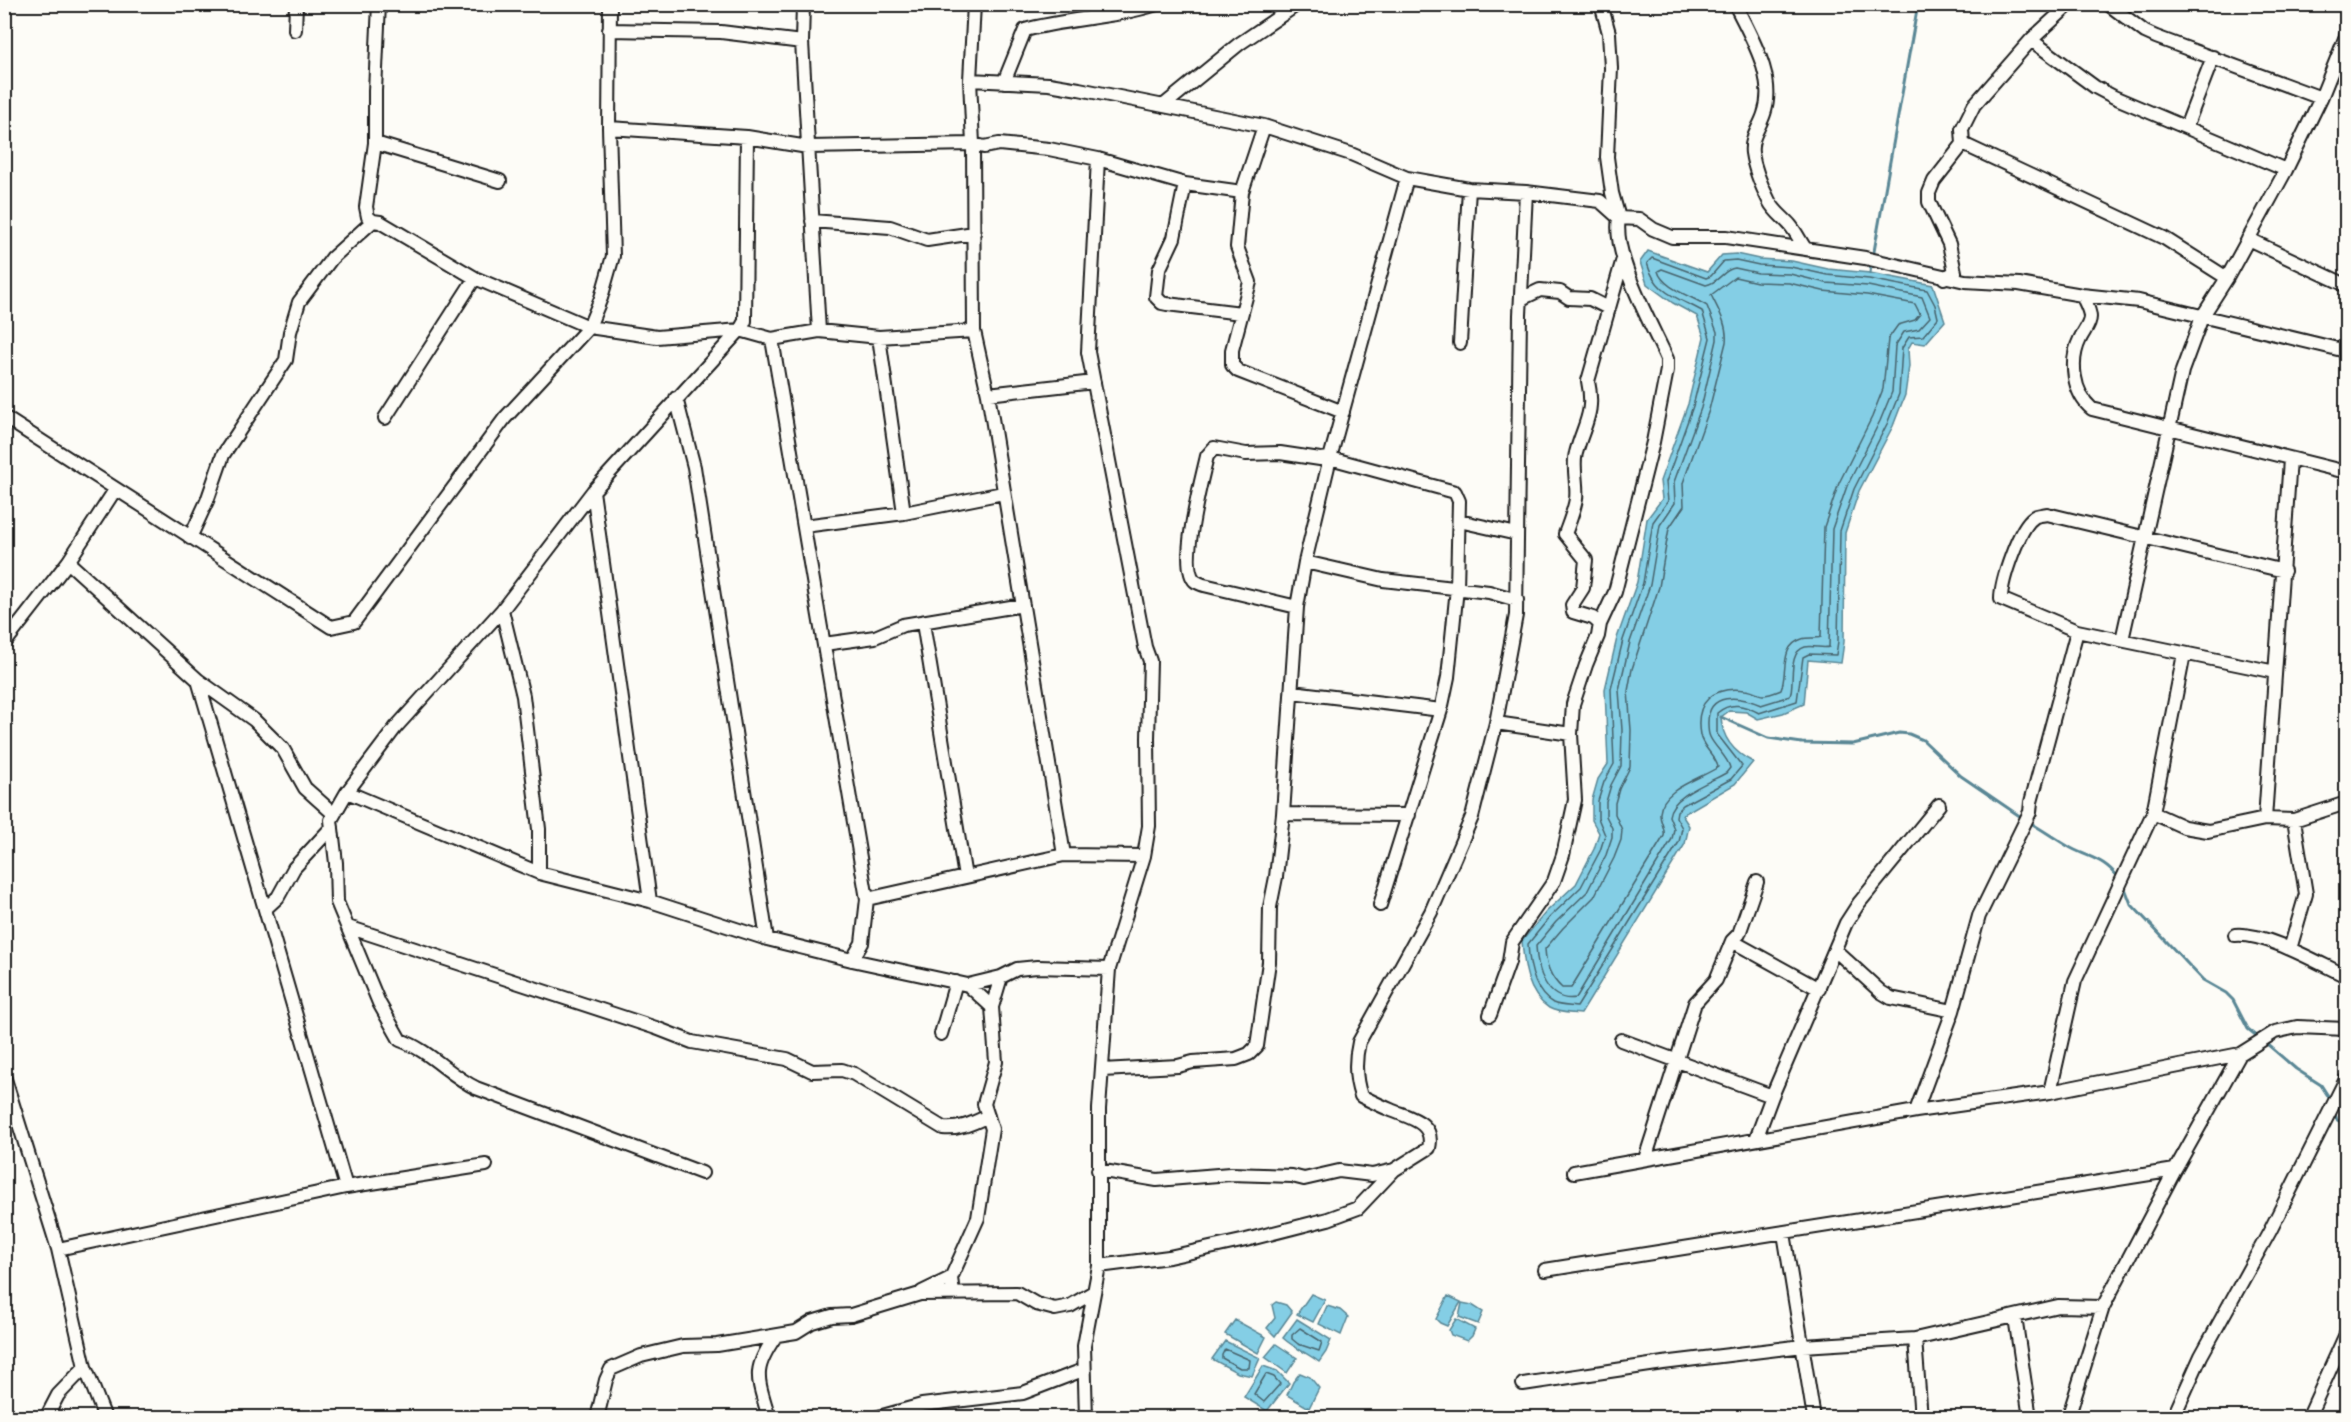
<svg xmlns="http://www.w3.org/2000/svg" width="2351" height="1422" viewBox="0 0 2351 1422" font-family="Mali,sans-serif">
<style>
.water{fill:#84cee5;stroke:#5a8795;stroke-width:1.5}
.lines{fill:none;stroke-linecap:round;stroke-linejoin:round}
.shore{stroke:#46636c;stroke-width:1.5}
.stream{stroke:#5a8795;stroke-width:3}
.minor-casing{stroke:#1c1c1c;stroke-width:16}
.minor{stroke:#fdfcf7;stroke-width:12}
</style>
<rect width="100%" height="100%" fill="#fdfcf7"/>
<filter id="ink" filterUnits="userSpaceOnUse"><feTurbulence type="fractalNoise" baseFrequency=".0167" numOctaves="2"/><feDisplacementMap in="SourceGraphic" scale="12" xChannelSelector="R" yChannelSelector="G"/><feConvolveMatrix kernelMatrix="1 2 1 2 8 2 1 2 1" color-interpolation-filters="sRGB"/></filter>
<g filter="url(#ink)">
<path class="water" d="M 1648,251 L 1707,272 L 1722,255 L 1736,254 L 1759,259 L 1792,261 L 1828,269 L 1870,273 L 1933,285 L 1945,321 L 1925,344 L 1912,342 L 1908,349 L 1909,366 L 1905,395 L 1893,426 L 1859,491 L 1845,533 L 1844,642 L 1841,663 L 1808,660 L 1804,704 L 1783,713 L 1758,719 L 1746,712 L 1729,711 L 1721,717 C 1722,739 1735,753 1753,762 L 1735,784 L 1682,815 L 1689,826 L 1685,844 L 1581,1014 C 1572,1013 1557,1013 1549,1008 C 1527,994 1524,965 1522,941 L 1546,912 L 1576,884 L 1594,849 L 1599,833 L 1592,820 L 1592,800 L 1598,779 L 1608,764 L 1605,689 L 1617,638 L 1637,582 L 1647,519 L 1662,499 L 1660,481 L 1688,404 L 1704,337 L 1697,316 L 1673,303 L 1647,284 L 1640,262 Z
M 1311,1294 L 1325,1300 L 1313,1322 L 1297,1314 Z
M 1448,1296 L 1461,1302 L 1447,1326 L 1440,1323 L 1436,1319 Z
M 1276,1302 L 1286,1305 L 1292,1312 L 1275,1336 L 1267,1328 L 1275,1318 L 1272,1305 Z
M 1462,1303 L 1472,1305 L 1483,1312 L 1478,1324 L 1459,1317 Z
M 1327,1306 L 1340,1310 L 1348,1317 L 1341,1335 L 1319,1324 Z
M 1297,1319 L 1331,1340 L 1326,1352 L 1319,1362 C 1307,1353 1294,1348 1283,1338 Z
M 1456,1319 L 1475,1329 L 1472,1336 L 1467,1341 L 1451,1335 L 1449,1330 Z
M 1235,1320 L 1266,1337 L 1258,1353 L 1225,1334 Z
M 1225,1341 L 1260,1358 L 1252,1376 L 1238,1373 L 1212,1359 Z
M 1276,1344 L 1297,1358 L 1287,1373 L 1265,1357 Z
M 1263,1366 L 1277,1371 L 1289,1383 L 1267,1411 L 1244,1397 Z
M 1300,1373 L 1310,1377 L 1319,1388 L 1309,1408 L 1287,1395 L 1293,1382 Z"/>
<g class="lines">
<path class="shore" d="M 1652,258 L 1706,278 L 1711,276 L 1724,261 L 1736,260 L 1759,265 L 1791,267 L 1827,275 L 1869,279 L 1927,290 L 1935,305 L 1938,318 L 1923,336 L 1909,337 L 1902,348 L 1899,394 L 1887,424 L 1854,489 L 1840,531 L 1838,641 L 1836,655 L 1809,654 L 1803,657 L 1797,701 L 1759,713 C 1744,705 1731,701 1717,713 L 1717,734 L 1742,766 L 1731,779 L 1683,805 L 1677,811 L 1676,817 L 1682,828 L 1679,842 L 1577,1007 C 1570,1006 1559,1006 1553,1003 C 1533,992 1529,963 1528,944 L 1550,917 L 1581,887 L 1600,851 L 1605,835 L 1598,818 L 1598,801 L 1604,782 L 1614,764 L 1611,689 L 1623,640 L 1643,583 L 1653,522 L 1668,501 L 1666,482 L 1693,406 L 1710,338 L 1702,311 C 1677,297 1656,294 1647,263 Z
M 1735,268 L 1758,273 L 1790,274 L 1826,283 L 1868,286 L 1922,297 L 1930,317 L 1919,329 L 1904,332 L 1895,346 L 1892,392 L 1880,421 L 1847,486 L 1832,529 L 1829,647 C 1822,649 1813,645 1805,647 C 1787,652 1795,683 1790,696 L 1761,705 C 1740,696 1707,691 1708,724 C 1708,728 1708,733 1710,737 C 1715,748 1728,757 1730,768 L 1726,773 C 1710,782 1671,796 1669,816 L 1674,829 L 1672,839 L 1576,998 C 1546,1003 1537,969 1536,946 L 1556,922 L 1587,892 L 1606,855 L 1612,837 L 1612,828 L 1606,816 L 1606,802 L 1611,785 L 1621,766 L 1622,730 L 1619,690 L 1630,642 L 1650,585 L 1660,525 L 1675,503 L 1674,482 L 1701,408 L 1717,340 L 1717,332 L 1707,306 C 1694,297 1662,288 1658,271 L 1662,269 L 1706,285 C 1719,283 1723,269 1735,268 Z
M 1735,277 L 1757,282 L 1789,283 L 1823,291 L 1867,295 L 1915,304 L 1920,314 L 1915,320 L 1898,325 L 1888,339 L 1883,389 L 1872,417 L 1839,483 L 1824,527 L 1821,637 C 1815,639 1808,637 1802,639 C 1779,646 1788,673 1781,690 C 1776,692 1769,695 1763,695 C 1758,695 1751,690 1745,690 C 1714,686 1694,701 1700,735 C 1702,747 1715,755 1718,767 C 1701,779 1662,788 1660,813 C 1659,821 1666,828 1664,836 L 1571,988 L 1562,988 C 1550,977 1546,965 1545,949 L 1563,928 L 1594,897 L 1614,858 L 1621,840 L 1622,830 L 1615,814 L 1615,803 L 1619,789 L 1630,767 L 1631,730 L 1628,691 L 1632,669 L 1659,587 L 1669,528 L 1684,506 L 1683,483 L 1709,410 L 1726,342 C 1728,325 1718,309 1711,295 Z
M 1300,1328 L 1322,1342 L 1319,1351 L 1298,1344 L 1292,1339 L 1292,1335 Z
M 1225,1349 L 1250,1360 L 1249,1368 L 1240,1368 L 1222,1358 L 1222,1355 Z
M 1266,1374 L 1274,1377 L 1280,1384 L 1264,1402 L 1254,1394 Z"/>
<path class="stream" d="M 1873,257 L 1918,4
M 1870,273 L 1871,263
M 1721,717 L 1768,738 L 1802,743 L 1853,744 L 1899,733 L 1909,734 L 1923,740 L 1961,776 L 2024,819
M 2029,822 C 2043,830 2057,840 2071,848 C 2092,859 2103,858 2119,878
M 2123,883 L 2131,904 L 2203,980 L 2226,993 L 2233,1000 L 2248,1029 L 2258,1037
M 2266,1043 L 2296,1069 L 2321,1085 L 2330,1099
M 2334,1111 L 2337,1120 L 2346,1124"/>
<defs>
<path id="minor" d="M 379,4 L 375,91 L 375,143 L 366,207 L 368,217 L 373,221 L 380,222 L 475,278 L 589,327 L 657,337 L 740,330 L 772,339 L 819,331 L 879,337 L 974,331
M 803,4 L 802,42 L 819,331
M 974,4 L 970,80 L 973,144 L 974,331 L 988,394 L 1064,855
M 1601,4 L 1609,33 L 1611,68 L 1607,157 L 1612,193 L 1619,218 L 1639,219 L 1653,229 L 1672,237 L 1726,237 L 1865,258 L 1965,281 L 2019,284 L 2082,295 L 2139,301 L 2346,351
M 1735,4 C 1750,36 1777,77 1764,114 C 1760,127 1750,138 1752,153 C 1754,167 1762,187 1769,201 C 1774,211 1783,217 1790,225 C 1796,232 1800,241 1805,248
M 2108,4 L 2145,32 L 2156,37 L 2321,98
M 295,30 L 296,4
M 609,30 L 721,32 L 802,42
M 2031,40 L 2095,87 L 2114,97 L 2286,170
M 970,80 L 1049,84 L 1079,89 L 1264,126 L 1351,154 L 1407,178 L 1469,189 L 1526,192 L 1600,201 L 1619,218 C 1612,256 1651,323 1667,359 L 1667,370 L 1653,442 L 1615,592 L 1600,624 L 1598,636 L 1586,665 L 1573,704 L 1571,734 L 1575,800 L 1563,855 L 1554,881 L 1512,942 L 1509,962 L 1490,1015
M 1004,82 L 1025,30 C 1069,18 1114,18 1157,4
M 1163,106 L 1239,44 L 1298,4
M 1264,126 L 1242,192 L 1237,247 L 1250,282 L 1232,350 L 1232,365 L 1238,371 L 1343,412
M 2186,127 L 2213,57
M 609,128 L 747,137 L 808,147 L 973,144 L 984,147 L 999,144 L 1049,149 L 1098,159 L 1185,184 L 1242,192
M 375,143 L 500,181
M 1963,144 L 2164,238 L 2227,278
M 1185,184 L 1174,238 L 1159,270 L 1156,297 L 1162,303 L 1167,304 L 1241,313
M 812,221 L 890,227 L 927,240 L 974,233
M 2248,239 L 2346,285
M 1944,278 L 1955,272 L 1949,244 L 1929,202 L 1929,193 L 1934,181 L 1963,144 L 1962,129 L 1974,105 L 2031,40 L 2070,4
M 2082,295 C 2085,302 2090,310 2090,317 C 2090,325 2083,332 2080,339 C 2069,361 2073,393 2092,409 L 2346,472
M 1521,299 L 1540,290 L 1560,292 L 1569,298 L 1590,299 L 1608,308
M 879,337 L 904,513
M 772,339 L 867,899 L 862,943 L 852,960
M 1460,343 L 1469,189
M 988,394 L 1094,382
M 676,398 L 694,467 L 767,939
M 4,417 L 331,627 L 354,622 L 505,418 L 589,327 L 601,298 L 613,256 L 609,128 L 610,4
M 385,418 L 475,278
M 593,491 L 650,901
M 1459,521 L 1517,534
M 804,526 L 904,513 L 1003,493
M 190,538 L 207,501 L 223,455 L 286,360 L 290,332 L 299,302 L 332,258 L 373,221
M 68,562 L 198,680 L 346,1187
M 1305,562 L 1383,580 L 1489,592 L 1517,600
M 1297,607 L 1204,585 C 1203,585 1196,582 1195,581 C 1178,566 1202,479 1207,456 L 1214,448 L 1246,454 L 1280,453 L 1320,459 L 1330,458 L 1455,492 L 1459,501 L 1457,588 L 1448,677 L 1441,710 L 1380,905
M 502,610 L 523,696 L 539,829 L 539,873
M 923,623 L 965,877
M 1600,624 L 1593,618 L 1573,612 L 1572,605 L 1583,588 L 1586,560 L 1565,534 C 1569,523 1574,511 1576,499 C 1578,485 1572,465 1576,453 C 1584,423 1595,414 1588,381 L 1623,259
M 2122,640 L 2182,371 L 2202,317 L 2227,278 L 2286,170 L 2321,98 L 2346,36
M 4,644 L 68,562 L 115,490
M 824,644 L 875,637 L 903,625 L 1023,605
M 2275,672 L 2077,631 L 2001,599 C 2001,581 2019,527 2034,517 C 2037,515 2043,515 2047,514 L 2284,571
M 198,680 L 254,720 L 283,749 L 305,788 L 334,814
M 1292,692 L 1441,710
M 1496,723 L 1571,734
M 347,792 L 539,873 L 650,901 L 767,939 L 852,960 L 968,985 L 1001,977 L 1017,969 L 1037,967 L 1109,969
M 2153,813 L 2184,827 L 2208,831 L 2265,819 L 2294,820 L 2346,803
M 1283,814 L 1409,815
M 2265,819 L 2290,459
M 867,899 L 1064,855 L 1144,856
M 265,909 L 278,897 L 294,868 L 332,827
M 348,927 L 656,1028 L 692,1042 L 787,1059 L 812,1071 L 842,1070 L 854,1074 L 943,1128 C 959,1130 973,1123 988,1116
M 2235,935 C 2265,932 2318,963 2346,976
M 1732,941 L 1819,989
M 2290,949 L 2306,894 L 2294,820
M 1835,950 L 1881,992 L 1891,998 L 1953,1011
M 968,985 L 992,1007
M 941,1034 L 956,982
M 1621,1040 L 1772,1096
M 1102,1070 L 1178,1066 L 1193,1062 L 1236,1059 L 1249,1054 L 1257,1046 L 1269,962 L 1270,907 L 1276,877 L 1283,814 L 1297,607 L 1305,562 L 1330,458 L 1407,178
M 4,1076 L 58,1249 L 85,1367 L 105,1418
M 2050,1092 L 2075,981 L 2153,813 L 2184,654
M 1916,1111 L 1953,1011 L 1979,916 L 2030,812 L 2031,802 L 2077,631
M 1756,1139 L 1772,1096 L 1846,923 L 1859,903 L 1939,805
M 1645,1159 L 1695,1003 L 1716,980 L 1732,941 L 1739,934 L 1757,882
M 1098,1170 L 1157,1180 L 1230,1174 L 1292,1176 L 1304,1179 L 1339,1171 L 1372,1175 L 1394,1170
M 1574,1172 L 1916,1111 L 2050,1092 L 2149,1072 L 2240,1054 L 2275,1032 L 2297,1027 L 2346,1029
M 702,1173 L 476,1088 C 449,1075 429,1050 400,1040 L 379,1003 L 337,902 L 336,863 L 331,820 L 347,792 L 396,727 L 502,610 L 593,491 L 740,330 L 745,321 L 747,137
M 1784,1233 L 1814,1418
M 58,1249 L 346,1187 L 486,1165
M 1099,1266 L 1169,1257 L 1246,1240 L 1328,1219 L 1358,1208 L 1394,1170 L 1429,1148 C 1435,1122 1410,1118 1391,1110 C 1381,1106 1371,1101 1361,1096 C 1355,1079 1355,1059 1359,1042 L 1431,912 L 1472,817 L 1496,723 L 1516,615 L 1520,315 L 1526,192
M 1545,1270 L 2175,1170
M 922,1292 L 951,1278
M 953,1293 L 951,1278 L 978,1218 L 992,1129 L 984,1104 L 996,1062 L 992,1007 L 1001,977
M 2015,1317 L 2030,1418
M 1915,1339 L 1921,1418
M 1523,1384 L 1663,1363 L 1803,1346 L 1915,1339 L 2058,1306 L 2103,1307
M 46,1418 L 58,1395 L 85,1367
M 597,1418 L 606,1380 L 611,1369 L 641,1356 L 683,1346 L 717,1345 L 796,1332 L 812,1322 L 832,1316 L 851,1315 L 920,1294 L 1017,1293 L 1036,1304 L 1055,1309 L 1070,1306 L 1092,1293
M 769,1418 C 758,1378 751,1372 775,1337
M 875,1418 L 922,1405 L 1023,1393 L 1083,1370
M 1086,1418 L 1084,1346 L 1099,1266 L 1099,1109 L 1109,969 L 1144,856 L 1149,826 L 1148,738 L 1150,661 L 1145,647 L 1088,352 L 1098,159
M 2068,1418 L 2103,1307 L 2175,1170 L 2240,1054
M 2173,1418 L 2201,1356 L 2270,1231 L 2346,1079
M 2308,1418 L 2346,1334"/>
</defs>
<use href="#minor" class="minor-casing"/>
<use href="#minor" class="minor"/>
</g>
</g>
<rect width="2351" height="1422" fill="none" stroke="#fdfcf7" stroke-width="24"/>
<rect x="12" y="12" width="2327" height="1398" fill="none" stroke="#1c1c1c" stroke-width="2" filter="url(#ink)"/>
</svg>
